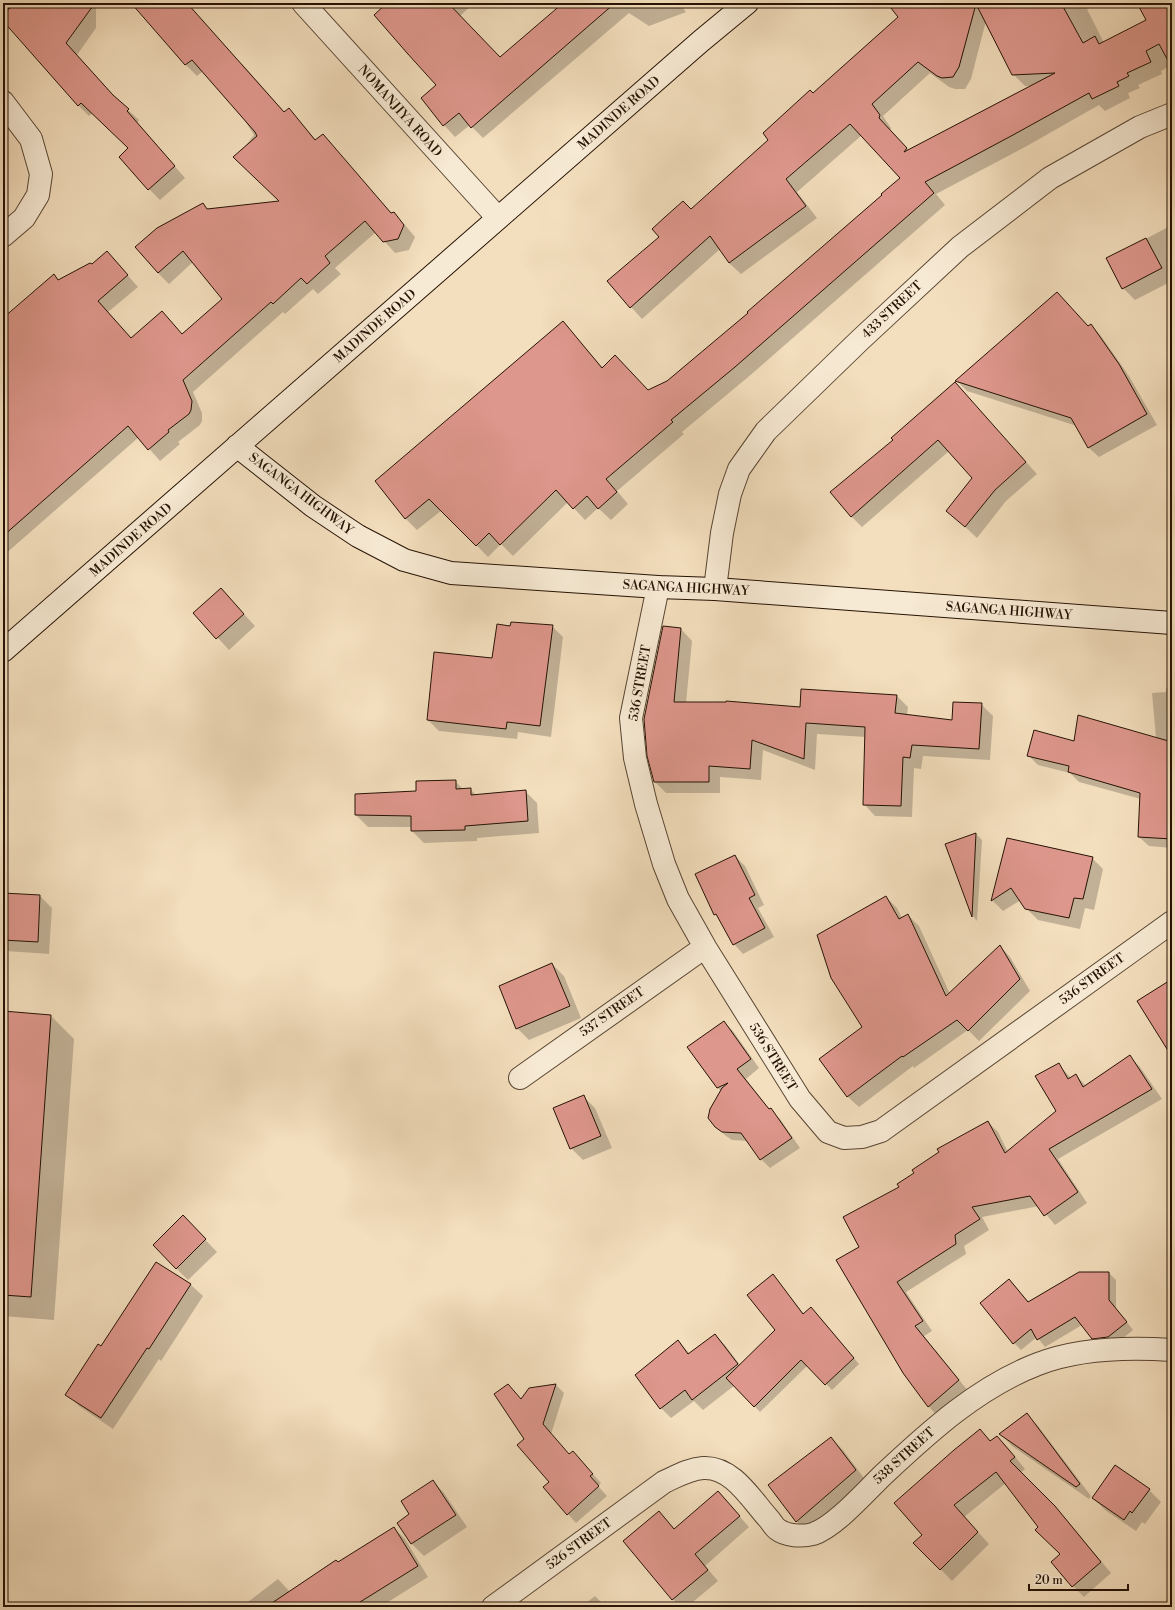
<svg xmlns="http://www.w3.org/2000/svg" width="1175" height="1610" viewBox="0 0 1175 1610" font-family="'Libre Bodoni',serif">
<style>
.shadow{fill:#0003;fill-rule:evenodd}
.building{fill:#de978c;stroke:#251204;fill-rule:evenodd}
.lines{fill:none;stroke-linecap:round;stroke-linejoin:round}
.street-casing{stroke:#584532;stroke-width:24}
.secondary-casing{stroke:#251204;stroke-width:24}
.street{stroke:#f7ead4;stroke-width:22}
.secondary{stroke:#f7ead4;stroke-width:22}
.labels{text-anchor:middle;dominant-baseline:central;stroke-width:3;stroke-linejoin:round;paint-order:stroke}
.street-label{font-size:13px;fill:#251204;stroke:#f7ead4}
</style>
<rect width="100%" height="100%" fill="#f3debd"/>
<filter id="stains"><feTurbulence type="fractalNoise" baseFrequency=".005" numOctaves="4"/><feColorMatrix values="0 0 0 0 .2 0 0 0 0 .09 0 0 0 0 .02 0 0 0 .5 -.17"/></filter>
<radialGradient id="worn" r=".72"><stop offset=".6" stop-color="#630" stop-opacity="0"/><stop offset="1" stop-color="#630" stop-opacity=".3"/></radialGradient>
<path class="shadow" d="M 3,3 L 96,3 L 96,28 L 77,55 L 117,100 L 139,120 L 137,123 L 185,178 L 160,200 L 149,189 L 130,149 L 93,113 L 89,116 L 78,105 L 3,18 Z
M 133,3 L 189,3 L 188,4 L 234,57 L 245,67 L 285,113 L 289,109 L 316,140 L 323,135 L 392,214 L 393,214 L 405,225 L 415,237 L 409,250 L 395,253 L 376,232 L 335,268 L 341,274 L 318,294 L 313,289 L 285,314 L 283,312 L 193,392 L 202,413 L 202,421 L 200,425 L 178,442 L 180,444 L 160,461 L 139,437 L 3,556 L 3,339 L 54,275 L 59,280 L 92,266 L 107,252 L 138,287 L 108,312 L 132,339 L 162,313 L 182,334 L 223,299 L 193,262 L 169,284 L 158,273 L 203,205 L 209,210 L 280,202 L 236,158 L 254,135 L 243,118 L 203,71 L 197,76 L 186,65 Z
M 388,3 L 474,3 L 460,16 L 500,58 L 564,3 L 679,3 L 686,12 L 649,26 L 629,13 L 483,138 L 470,125 L 455,137 L 444,125 L 438,85 Z
M 888,3 L 1099,3 L 1087,9 L 1104,43 L 1147,21 L 1138,3 L 1172,3 L 1172,65 L 1161,71 L 1162,74 L 1138,85 L 1140,88 L 1128,93 L 1130,98 L 1105,111 L 1099,105 L 1025,147 L 936,194 L 945,205 L 747,378 L 682,432 L 684,434 L 617,491 L 628,504 L 611,520 L 598,508 L 585,520 L 568,502 L 513,556 L 501,544 L 488,557 L 442,510 L 417,530 L 405,518 L 563,323 L 603,368 L 648,391 L 668,382 L 750,313 L 901,178 L 862,135 L 797,192 L 817,218 L 741,274 L 729,263 L 720,249 L 642,319 L 631,307 L 691,210 L 770,140 L 813,95 L 900,17 ZM 986,21 L 1013,74 L 1025,86 L 1032,86 L 909,151 L 890,131 L 891,128 L 883,116 L 930,73 L 949,87 L 955,89 L 965,89 L 971,79 Z
M 1172,225 L 1172,281 L 1135,300 L 1123,288 L 1108,259 Z
M 1091,325 L 1101,336 L 1129,376 L 1157,425 L 1099,457 L 1088,447 L 1077,426 L 967,391 L 957,381 Z
M 966,395 L 1037,474 L 1006,501 L 977,538 L 948,511 L 973,478 L 949,451 L 862,527 L 851,516 Z
M 221,589 L 255,626 L 229,650 L 195,613 Z
M 552,626 L 563,637 L 551,737 L 518,732 L 517,739 L 439,731 L 428,720 L 493,660 L 511,627 Z
M 681,629 L 692,641 L 686,703 L 801,708 L 897,696 L 908,707 L 907,715 L 953,721 L 981,704 L 993,716 L 990,760 L 923,756 L 921,769 L 914,768 L 912,817 L 875,816 L 864,804 L 866,737 L 817,734 L 815,770 L 763,750 L 761,780 L 720,777 L 720,793 L 666,793 L 655,782 Z
M 1166,688 L 1172,688 L 1172,848 L 1149,846 L 1139,837 L 1141,799 L 1079,782 L 1070,773 L 1038,765 L 1028,755 L 1156,738 L 1152,693 L 1166,692 Z
M 455,781 L 464,790 L 471,790 L 476,795 L 525,791 L 537,803 L 539,833 L 477,838 L 477,841 L 424,843 L 412,831 L 412,827 L 368,827 L 356,815 Z
M 976,834 L 982,840 L 977,921 L 973,916 L 947,844 Z
M 1007,840 L 1092,858 L 1103,869 L 1094,910 L 1085,908 L 1080,929 L 1038,920 L 1026,908 L 1021,900 L 1003,911 L 992,900 Z
M 735,856 L 745,866 L 764,905 L 758,908 L 774,937 L 743,954 L 734,944 L 720,919 L 715,914 Z
M 3,894 L 40,896 L 52,908 L 49,954 L 6,951 L 3,948 Z
M 886,897 L 897,908 L 902,918 L 908,915 L 919,926 L 950,994 L 1000,946 L 1010,957 L 1030,991 L 979,1041 L 968,1030 L 914,1068 L 913,1066 L 859,1107 L 848,1097 L 821,1059 L 863,1027 Z
M 552,964 L 564,976 L 581,1018 L 529,1040 L 517,1028 Z
M 3,1012 L 51,1016 L 74,1039 L 54,1320 L 3,1316 Z
M 724,1022 L 733,1031 L 759,1068 L 746,1079 L 770,1110 L 780,1119 L 800,1148 L 770,1168 L 761,1159 L 748,1141 L 732,1140 L 726,1136 L 716,1127 L 721,1091 L 717,1087 Z
M 1130,1057 L 1140,1067 L 1162,1099 L 1058,1159 L 1087,1203 L 1055,1225 L 1039,1206 L 982,1217 L 989,1230 L 964,1246 L 966,1254 L 906,1292 L 932,1331 L 924,1336 L 968,1391 L 939,1417 L 929,1407 L 903,1373 L 860,1247 L 901,1188 L 988,1122 L 998,1132 L 1008,1152 L 1057,1111 L 1058,1064 L 1071,1078 L 1076,1075 L 1086,1086 Z
M 583,1096 L 595,1108 L 612,1148 L 583,1160 L 571,1148 Z
M 183,1217 L 217,1252 L 188,1280 L 176,1268 Z
M 156,1263 L 191,1285 L 203,1296 L 161,1361 L 159,1359 L 113,1429 L 79,1406 L 67,1394 L 101,1348 Z
M 1109,1273 L 1116,1280 L 1116,1308 L 1133,1330 L 1116,1344 L 1100,1346 L 1082,1325 L 1045,1347 L 1037,1337 L 1021,1350 L 1014,1343 L 1009,1280 L 1029,1302 Z
M 773,1276 L 804,1314 L 817,1314 L 859,1364 L 832,1390 L 808,1365 L 760,1412 L 735,1385 L 703,1410 L 694,1401 L 671,1418 L 661,1408 L 678,1341 L 690,1354 L 715,1335 L 725,1345 L 740,1365 L 777,1330 Z
M 508,1385 L 522,1400 L 556,1385 L 564,1393 L 551,1434 L 569,1455 L 581,1461 L 601,1483 L 598,1486 L 607,1496 L 576,1523 L 544,1487 L 550,1482 L 525,1439 Z
M 1026,1414 L 1038,1426 L 1091,1496 L 1089,1499 L 1012,1446 L 1001,1434 Z
M 980,1430 L 991,1441 L 997,1437 L 1008,1448 L 1025,1469 L 1020,1473 L 1066,1519 L 1111,1573 L 1084,1597 L 1073,1586 L 1061,1554 L 1006,1483 L 964,1517 L 989,1544 L 952,1581 L 915,1543 L 923,1535 Z
M 831,1438 L 843,1450 L 867,1482 L 809,1534 L 797,1522 L 770,1485 Z
M 433,1481 L 444,1493 L 467,1527 L 424,1556 L 412,1544 L 398,1523 L 411,1514 Z
M 1149,1490 L 1161,1502 L 1145,1524 L 1142,1522 L 1136,1531 L 1105,1510 L 1093,1498 Z
M 718,1492 L 749,1527 L 705,1566 L 718,1581 L 687,1607 L 680,1607 L 624,1541 L 659,1512 L 675,1529 Z
M 394,1528 L 405,1539 L 428,1577 L 380,1607 L 241,1607 L 278,1579 L 290,1592 Z
M 595,1596 L 602,1603 L 605,1601 L 611,1607 L 581,1607 Z
M 708,1601 L 714,1607 L 708,1607 Z"/>
<path class="building" d="M 16,3 L 95,3 L 66,43 L 113,95 L 129,109 L 127,111 L 175,166 L 148,190 L 119,157 L 128,148 L 81,103 L 78,106 L 3,21 L 3,14 Z
M 131,3 L 187,3 L 284,112 L 289,108 L 315,140 L 323,134 L 391,213 L 394,212 L 404,225 L 398,239 L 383,242 L 365,221 L 325,256 L 330,263 L 307,284 L 301,278 L 273,304 L 271,302 L 183,380 L 192,401 L 191,410 L 189,414 L 168,430 L 169,432 L 148,450 L 128,426 L 3,536 L 3,318 L 54,274 L 58,280 L 90,263 L 92,264 L 107,251 L 128,275 L 98,301 L 131,338 L 162,311 L 182,334 L 222,299 L 183,251 L 158,273 L 135,247 L 157,228 L 203,203 L 207,209 L 279,201 L 233,157 L 257,136 L 255,132 L 192,60 L 185,65 Z
M 387,3 L 448,3 L 500,57 L 563,3 L 615,3 L 471,128 L 459,113 L 443,126 L 421,98 L 436,85 L 407,53 L 374,15 Z
M 887,3 L 1061,3 L 1083,43 L 1095,36 L 1099,44 L 1146,20 L 1137,3 L 1172,3 L 1172,68 L 1159,44 L 1146,51 L 1151,62 L 1127,73 L 1129,76 L 1117,82 L 1119,86 L 1092,99 L 1089,93 L 1013,135 L 925,182 L 934,193 L 735,367 L 671,420 L 673,422 L 606,479 L 617,492 L 598,509 L 587,496 L 573,509 L 556,490 L 500,545 L 489,533 L 476,546 L 429,499 L 405,519 L 375,481 L 563,321 L 602,368 L 615,355 L 648,390 L 667,381 L 748,313 L 747,312 L 882,195 L 881,194 L 900,178 L 850,124 L 786,179 L 806,206 L 729,263 L 710,236 L 630,308 L 607,281 L 659,237 L 652,229 L 665,217 L 683,201 L 691,209 L 768,140 L 763,133 L 810,90 L 813,93 L 898,17 ZM 976,4 L 1012,75 L 1055,73 L 904,152 L 907,148 L 879,118 L 880,115 L 872,104 L 918,62 L 937,76 L 942,78 L 953,77 L 959,67 Z
M 1146,238 L 1162,268 L 1122,289 L 1106,258 Z
M 1057,292 L 1088,326 L 1091,324 L 1119,364 L 1147,414 L 1088,448 L 1071,418 L 955,381 Z
M 955,382 L 1026,462 L 995,490 L 965,527 L 946,511 L 972,478 L 938,440 L 851,517 L 830,492 L 893,440 L 891,438 Z
M 221,588 L 244,614 L 216,639 L 193,613 Z
M 511,622 L 553,625 L 540,726 L 507,722 L 506,729 L 427,720 L 434,652 L 492,658 L 497,624 L 510,626 Z
M 663,626 L 681,628 L 674,702 L 726,702 L 726,701 L 800,707 L 801,689 L 897,695 L 895,713 L 952,720 L 953,702 L 982,703 L 979,749 L 912,745 L 910,758 L 903,757 L 901,806 L 863,805 L 865,727 L 806,723 L 804,759 L 752,740 L 750,769 L 709,766 L 709,782 L 654,782 L 647,756 L 644,719 Z
M 1078,715 L 1172,742 L 1172,839 L 1138,837 L 1140,793 L 1068,772 L 1069,766 L 1027,756 L 1034,730 L 1074,741 Z
M 456,780 L 456,789 L 471,788 L 471,795 L 526,790 L 528,821 L 465,826 L 465,830 L 411,831 L 411,816 L 355,815 L 355,794 L 416,791 L 416,781 Z
M 976,833 L 972,917 L 945,844 Z
M 1007,838 L 1093,857 L 1083,899 L 1074,898 L 1069,918 L 1025,909 L 1011,888 L 991,901 Z
M 735,855 L 755,895 L 749,898 L 765,928 L 733,945 L 716,914 L 714,915 L 695,874 Z
M 3,893 L 40,895 L 38,942 L 3,940 Z
M 886,896 L 899,919 L 908,914 L 946,996 L 1000,945 L 1020,979 L 968,1031 L 957,1020 L 903,1057 L 902,1056 L 847,1097 L 819,1059 L 862,1027 L 831,978 L 817,935 Z
M 552,963 L 570,1006 L 516,1029 L 499,986 Z
M 1172,979 L 1172,1057 L 1137,1001 Z
M 3,1011 L 51,1015 L 31,1297 L 3,1295 Z
M 724,1021 L 751,1059 L 737,1069 L 769,1109 L 771,1108 L 792,1138 L 760,1160 L 741,1133 L 722,1132 L 715,1127 L 708,1118 L 710,1109 L 722,1088 L 728,1083 L 717,1088 L 687,1047 Z
M 1130,1055 L 1152,1089 L 1049,1149 L 1078,1192 L 1044,1216 L 1030,1196 L 972,1207 L 980,1219 L 955,1235 L 956,1244 L 897,1282 L 923,1321 L 915,1326 L 959,1380 L 928,1407 L 903,1373 L 836,1260 L 859,1247 L 843,1217 L 899,1187 L 897,1184 L 914,1173 L 912,1170 L 939,1152 L 937,1149 L 988,1121 L 1005,1153 L 1056,1111 L 1035,1076 L 1059,1063 L 1068,1079 L 1076,1074 L 1083,1087 Z
M 584,1095 L 601,1136 L 570,1149 L 553,1108 Z
M 183,1215 L 206,1239 L 176,1269 L 153,1245 Z
M 156,1262 L 191,1284 L 149,1349 L 147,1348 L 101,1418 L 65,1395 L 98,1344 L 101,1346 Z
M 1079,1272 L 1109,1272 L 1109,1300 L 1127,1322 L 1108,1337 L 1092,1339 L 1075,1317 L 1037,1340 L 1031,1329 L 1013,1344 L 980,1303 L 1009,1279 L 1028,1302 Z
M 773,1274 L 803,1314 L 811,1307 L 854,1358 L 825,1385 L 801,1360 L 754,1407 L 726,1378 L 775,1330 L 747,1295 Z
M 715,1334 L 738,1364 L 692,1400 L 685,1390 L 660,1409 L 635,1375 L 678,1340 L 688,1354 Z
M 508,1384 L 521,1399 L 529,1388 L 556,1384 L 543,1424 L 569,1454 L 573,1451 L 593,1474 L 590,1476 L 599,1486 L 567,1515 L 543,1487 L 549,1482 L 517,1445 L 524,1439 L 494,1394 Z
M 1027,1413 L 1080,1484 L 1076,1487 L 999,1434 Z
M 980,1429 L 990,1441 L 997,1436 L 1015,1457 L 1010,1461 L 1055,1506 L 1101,1562 L 1072,1587 L 1051,1562 L 1060,1554 L 1035,1530 L 1038,1527 L 996,1472 L 954,1505 L 978,1532 L 940,1570 L 913,1543 L 922,1535 L 894,1503 L 954,1450 Z
M 831,1437 L 856,1470 L 796,1522 L 768,1485 Z
M 1115,1465 L 1150,1489 L 1132,1513 L 1130,1511 L 1124,1520 L 1092,1498 Z
M 433,1480 L 456,1515 L 411,1544 L 397,1523 L 409,1514 L 401,1501 Z
M 718,1491 L 740,1516 L 695,1554 L 708,1570 L 672,1600 L 623,1541 L 659,1511 L 674,1529 Z
M 394,1527 L 418,1566 L 352,1607 L 266,1607 L 336,1560 L 338,1562 Z"/>
<g class="lines">
<defs>
<path id="street" d="M 303,3 L 498,218
M 3,102 L 31,139 L 41,174 L 38,195 L 24,218 L 3,236
M 658,587 L 631,718 L 635,758 L 646,804 L 664,864 L 678,899 L 705,947 L 800,1099 L 828,1132 L 844,1138 L 862,1137 L 881,1131 L 1172,922
M 715,589 L 722,533 L 730,494 L 739,469 L 766,431 L 860,340 L 960,247 L 1050,178 L 1140,127 L 1172,114
M 520,1078 L 705,947
M 493,1607 L 664,1482 C 677,1476 689,1469 703,1468 C 732,1466 751,1499 768,1518 C 771,1521 774,1527 777,1529 C 786,1536 802,1537 813,1534 C 835,1527 866,1491 884,1474 C 930,1431 978,1387 1038,1364 C 1079,1348 1128,1347 1172,1350"/>
<path id="secondary" d="M 237,446 L 313,506 L 358,536 L 404,560 L 451,573 L 658,587 L 715,589 L 1172,623
M 3,651 L 701,41 L 747,3"/>
</defs>
<use href="#street" class="street-casing"/>
<use href="#secondary" class="secondary-casing"/>
<use href="#street" class="street"/>
<use href="#secondary" class="secondary"/>
</g>
<g class="labels">
<g class="street-label">
<text transform="translate(400 111) rotate(48)">NOMANJIYA ROAD</text>
<text transform="translate(619 113) rotate(-41)">MADINDE ROAD</text>
<text transform="translate(892 310) rotate(-43)">433 STREET</text>
<text transform="translate(375 326) rotate(-41)">MADINDE ROAD</text>
<text transform="translate(301 494) rotate(37)">SAGANGA HIGHWAY</text>
<text transform="translate(131 540) rotate(-41)">MADINDE ROAD</text>
<text transform="translate(686 588) rotate(3)">SAGANGA HIGHWAY</text>
<text transform="translate(1009 611) rotate(4)">SAGANGA HIGHWAY</text>
<text transform="translate(640 683) rotate(-80)">536 STREET</text>
<text transform="translate(1092 979) rotate(-36)">536 STREET</text>
<text transform="translate(612 1012) rotate(-35)">537 STREET</text>
<text transform="translate(773 1057) rotate(58)">536 STREET</text>
<text transform="translate(904 1456) rotate(-42)">538 STREET</text>
<text transform="translate(579 1544) rotate(-36)">526 STREET</text>
</g>
</g>
<rect width="1175" height="1610" fill="none" stroke="#f3debd" stroke-width="16"/>
<rect x="4" y="4" width="1167" height="1602" fill="none" stroke="#251204" stroke-width="2"/>
<rect x="8" y="8" width="1159" height="1594" fill="none" stroke="#251204"/>
<path d="M1029 1584v6h99v-6" fill="none" stroke="#251204" stroke-width="2"/>
<text x="1035" y="1584" font-size="12" fill="#251204" stroke="#f7ead4" stroke-width="3" paint-order="stroke">20 m</text>
<rect width="100%" height="100%" filter="url(#stains)"/>
<rect width="100%" height="100%" fill="url(#worn)"/>
</svg>
